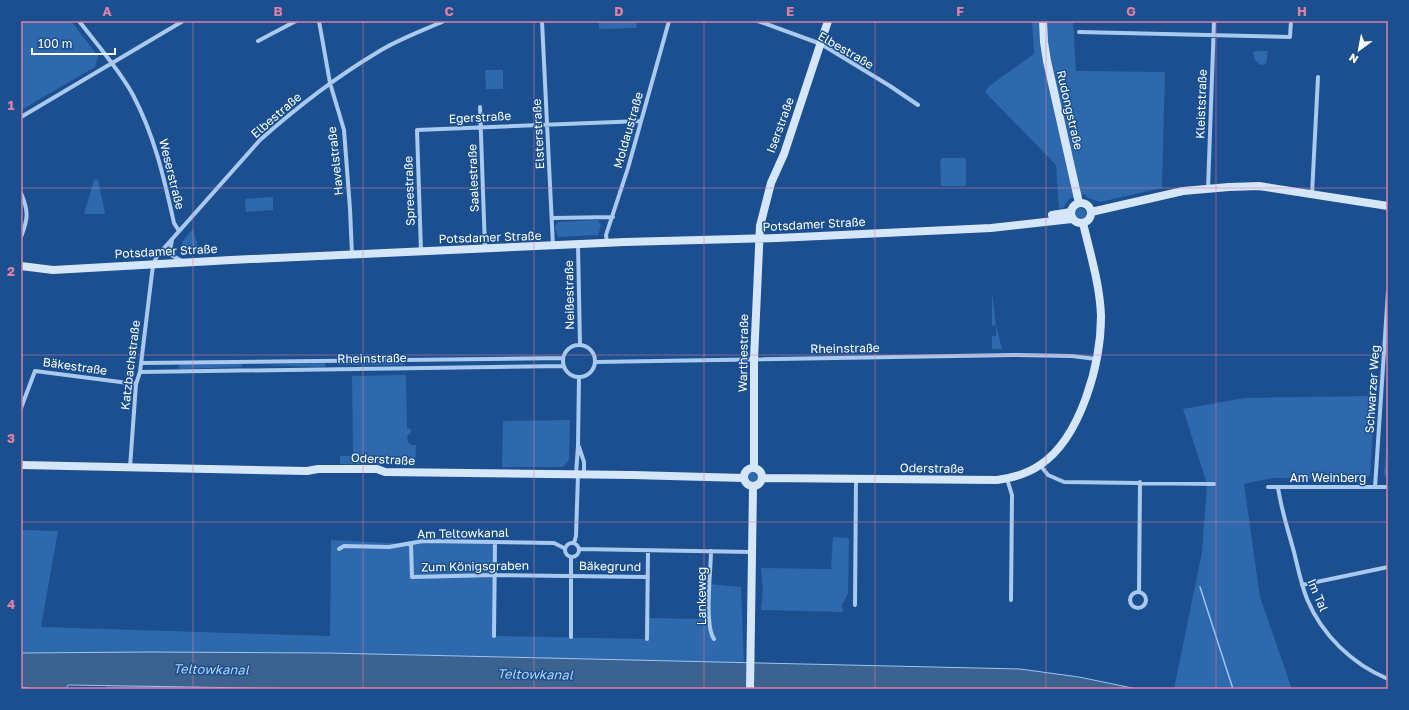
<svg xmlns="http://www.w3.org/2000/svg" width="1409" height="710" viewBox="0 0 1409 710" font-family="'Golos Text',sans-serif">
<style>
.green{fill:#2e69ad}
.water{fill:#3c6290;stroke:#9cc4f0}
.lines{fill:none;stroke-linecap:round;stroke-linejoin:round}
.stream{stroke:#9cc4f0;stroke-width:1.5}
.street{stroke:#a9c9ee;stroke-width:4}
.secondary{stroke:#d6e6fa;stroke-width:8}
.grid{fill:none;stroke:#dd80a5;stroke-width:1;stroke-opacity:0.55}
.labels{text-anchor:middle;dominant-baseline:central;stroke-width:3;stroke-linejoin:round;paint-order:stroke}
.street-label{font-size:12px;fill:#fff;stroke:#1b4f8f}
.water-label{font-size:13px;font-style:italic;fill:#b5d3f5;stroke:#1b4f8f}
.neatline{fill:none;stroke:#dd80a5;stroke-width:1.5}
.grid-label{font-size:13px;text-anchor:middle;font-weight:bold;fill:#dd80a5}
</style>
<rect width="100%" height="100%" fill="#1b4f8f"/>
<path class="green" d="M 21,21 L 71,21 L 98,56 L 95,67 L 21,110 Z
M 599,21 L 636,21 L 637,28 L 599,29 Z
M 1032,21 L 1073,21 L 1076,71 L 1165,72 L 1162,188 L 1100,202 L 1088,198 L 1085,194 L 1069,199 L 1064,207 L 1059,209 L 1056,165 L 985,92 L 989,86 L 1034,54 Z
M 1255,51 L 1268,51 L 1266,64 L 1260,65 L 1255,60 L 1253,53 Z
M 485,70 L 503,70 L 503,89 L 486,89 Z
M 942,158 L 963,158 L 966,159 L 966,186 L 941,186 L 940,162 Z
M 98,179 L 105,214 L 84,214 L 94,180 Z
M 273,197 L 273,210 L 246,212 L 245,199 Z
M1074 214a6 6 0 1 1 12 0a6 6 0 1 1-12 0Z
M 598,220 L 601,226 L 598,235 L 558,237 L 555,227 L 558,222 Z
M 193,229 L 199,251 L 183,251 L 182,242 Z
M 992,292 L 996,325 L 1002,349 L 992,349 L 992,336 L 996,336 L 996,325 L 992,326 Z
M 403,362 L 406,365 L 337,365 L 339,363 Z
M 324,363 L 326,365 L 324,367 L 256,365 Z
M 179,364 L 241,364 L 243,365 L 241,367 L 179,369 Z
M 406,375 L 407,428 L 411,429 L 411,432 L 407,436 L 408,442 L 411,445 L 416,445 L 415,465 L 340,464 L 340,456 L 353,456 L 352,376 Z
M 1375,396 L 1370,475 L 1366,479 L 1272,478 L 1244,484 L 1260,597 L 1292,689 L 1174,689 L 1202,552 L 1207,484 L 1183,409 L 1244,398 Z
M 570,420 L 569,460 L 563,467 L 502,467 L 503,421 Z
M 1388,432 L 1388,479 L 1384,474 Z
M747 478a6 6 0 1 1 12 0a6 6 0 1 1-12 0Z
M 21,530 L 58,531 L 41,627 L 330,636 L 331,540 L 411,544 L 423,541 L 495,542 L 494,636 L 647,639 L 647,618 L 709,619 L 710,584 L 741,587 L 744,664 L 493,658 L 21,653 Z
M 833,537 L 849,538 L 848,593 L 842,605 L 843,612 L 761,610 L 763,589 L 761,568 L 831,569 Z
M 105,685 L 312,689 L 107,689 Z"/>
<path class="water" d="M 148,652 L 329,653 L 1020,669 L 1079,677 L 1137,689 L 312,689 L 68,685 L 66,689 L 35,689 L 21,687 L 21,653 Z"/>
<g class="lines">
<path class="stream" d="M 1200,587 L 1233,689"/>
<path class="street" d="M 79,21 C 96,43 121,72 133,95 C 155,137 164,178 174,223 L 179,231
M 319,21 L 330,83 L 344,130 L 350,209 L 352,254
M 542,21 L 553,246
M 758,21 L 821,44 L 890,86 L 918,105
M 1079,32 L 1290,37 L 1291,21
M 258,41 L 296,21
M 480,107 L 485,248
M 21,117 L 183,21
M 1208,189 L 1214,21
M 21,193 C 29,212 28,219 21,237
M 1312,194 L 1318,77
M 552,218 L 613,217
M 172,240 L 170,251 L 173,256 L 182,261
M 607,243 L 606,235 L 628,168 L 669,21
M 578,244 L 580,345
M 421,251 L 417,130 L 641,121
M563 361a16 16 0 1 1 32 0a16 16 0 1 1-32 0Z
M 595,362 L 1013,355 L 1072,356 L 1096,359
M 141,363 L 563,358
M 140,372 L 564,366
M 21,408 L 35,371 L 136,384
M 579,447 L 584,462 L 584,475
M 1040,465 L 1048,475 L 1064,482 L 1214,484
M 130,467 L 136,384 L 140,372 L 153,265 L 157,256 L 260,140 C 296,108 336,77 378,52 C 399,39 422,31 444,21
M 576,474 L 578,446 L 579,377
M 1007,479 L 1012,495 L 1011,600
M 1268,487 L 1388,487
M 1278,487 C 1281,509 1288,530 1294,552 C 1298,568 1301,584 1307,599 C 1322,635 1352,664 1388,679
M 1375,487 L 1388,292
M565 550a7 7 0 1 1 14 0a7 7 0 1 1-14 0Z
M 574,543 L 576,536 L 578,475
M 411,544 L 412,577 L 495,575 L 648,577
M 339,549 L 344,546 L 389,547 L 423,541 L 554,543 L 564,548
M 579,549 L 752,552
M 711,551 C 711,570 704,625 714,639
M 1302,585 L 1388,567
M1130 600a8 8 0 1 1 16 0a8 8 0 1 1-16 0Z
M 1139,592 L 1140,482
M 855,605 L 856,479
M 494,636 L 495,542
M 571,637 L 571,557
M 647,639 L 648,551"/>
<path class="secondary" d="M 1043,21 L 1044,42 L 1047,61 L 1079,203
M1071 213a10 10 0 1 1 20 0a10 10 0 1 1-20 0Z
M 1091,212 L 1183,191 L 1229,187 L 1259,186 L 1388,206
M 1052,215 L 1071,212
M 21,266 L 53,270 L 231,260 L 625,242 L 777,238 L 991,228 L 1072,219
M 21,465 L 307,471 L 318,469 L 377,469 L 385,472 L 632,475 L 744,478
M744 477a9 9 0 1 1 18 0a9 9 0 1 1-18 0Z
M 754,468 L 754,359 L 760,226 L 771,183 L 784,154 L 828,21
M 763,478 L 997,480 C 1012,478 1027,474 1040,465 C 1081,438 1101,363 1101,316 C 1100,285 1090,253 1083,223
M 750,689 L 753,487"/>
</g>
<path class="grid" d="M 193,21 L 193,689M 363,21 L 363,689M 534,21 L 534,689M 704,21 L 704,689M 875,21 L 875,689M 1046,21 L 1046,689M 1216,21 L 1216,689M 21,188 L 1388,188M 21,355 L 1388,355M 21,522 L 1388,522"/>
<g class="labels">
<g class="street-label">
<text transform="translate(846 50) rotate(30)">Elbestraße</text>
<text transform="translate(1201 104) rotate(-88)">Kleiststraße</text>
<text transform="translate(1070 110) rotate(77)">Rudongstraße</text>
<text transform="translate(276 115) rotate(-41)">Elbestraße</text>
<text transform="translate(480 117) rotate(-3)">Egerstraße</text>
<text transform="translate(780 125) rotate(-70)">Iserstraße</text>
<text transform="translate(628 130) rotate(-74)">Moldaustraße</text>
<text transform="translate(538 134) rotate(-93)">Elsterstraße</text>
<text transform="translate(335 161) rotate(-96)">Havelstraße</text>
<text transform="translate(172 174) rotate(76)">Weserstraße</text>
<text transform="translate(473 178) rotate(-92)">Saalestraße</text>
<text transform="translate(409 191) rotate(-92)">Spreestraße</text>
<text transform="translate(814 224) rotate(-3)">Potsdamer Straße</text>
<text transform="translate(490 237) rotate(-2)">Potsdamer Straße</text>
<text transform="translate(166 251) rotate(-3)">Potsdamer Straße</text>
<text transform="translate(569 295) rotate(-91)">Neißestraße</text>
<text transform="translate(845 348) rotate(-1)">Rheinstraße</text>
<text transform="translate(743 353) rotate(-89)">Warthestraße</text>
<text transform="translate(372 358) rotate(-1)">Rheinstraße</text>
<text transform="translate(130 365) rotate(-83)">Katzbachstraße</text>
<text transform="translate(75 366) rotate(8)">Bäkestraße</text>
<text transform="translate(1372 389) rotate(-86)">Schwarzer Weg</text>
<text transform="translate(383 459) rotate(3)">Oderstraße</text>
<text transform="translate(932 468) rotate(1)">Oderstraße</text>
<text x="1328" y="477">Am Weinberg</text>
<text transform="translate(463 533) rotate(-1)">Am Teltowkanal</text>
<text transform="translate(475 566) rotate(-1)">Zum Königsgraben</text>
<text transform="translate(610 566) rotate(1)">Bäkegrund</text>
<text transform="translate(1318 595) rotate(67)">Im Tal</text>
<text transform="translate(701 596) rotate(-90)">Lankeweg</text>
</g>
<g class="water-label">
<text transform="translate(211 669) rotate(1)">Teltowkanal</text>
<text transform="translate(535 674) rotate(1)">Teltowkanal</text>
</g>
</g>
<rect width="1409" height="710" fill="none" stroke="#1b4f8f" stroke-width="44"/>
<g transform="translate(1359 50) rotate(212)" stroke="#1b4f8f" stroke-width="3" paint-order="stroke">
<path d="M0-3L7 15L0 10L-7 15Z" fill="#ffffff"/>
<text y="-6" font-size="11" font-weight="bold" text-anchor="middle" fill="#ffffff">N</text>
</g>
<path d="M32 48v6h83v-6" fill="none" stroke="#ffffff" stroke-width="2"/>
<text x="38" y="48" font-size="12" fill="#ffffff" stroke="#1b4f8f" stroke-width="3" paint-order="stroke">100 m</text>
<rect x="22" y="22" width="1365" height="666" class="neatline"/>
<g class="grid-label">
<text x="107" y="16">A</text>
<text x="278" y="16">B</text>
<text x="449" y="16">C</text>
<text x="619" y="16">D</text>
<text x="790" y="16">E</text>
<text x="960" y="16">F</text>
<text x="1131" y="16">G</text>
<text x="1302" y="16">H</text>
<text x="11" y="110">1</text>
<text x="11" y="276">2</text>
<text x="11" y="443">3</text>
<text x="11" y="609">4</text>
</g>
</svg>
